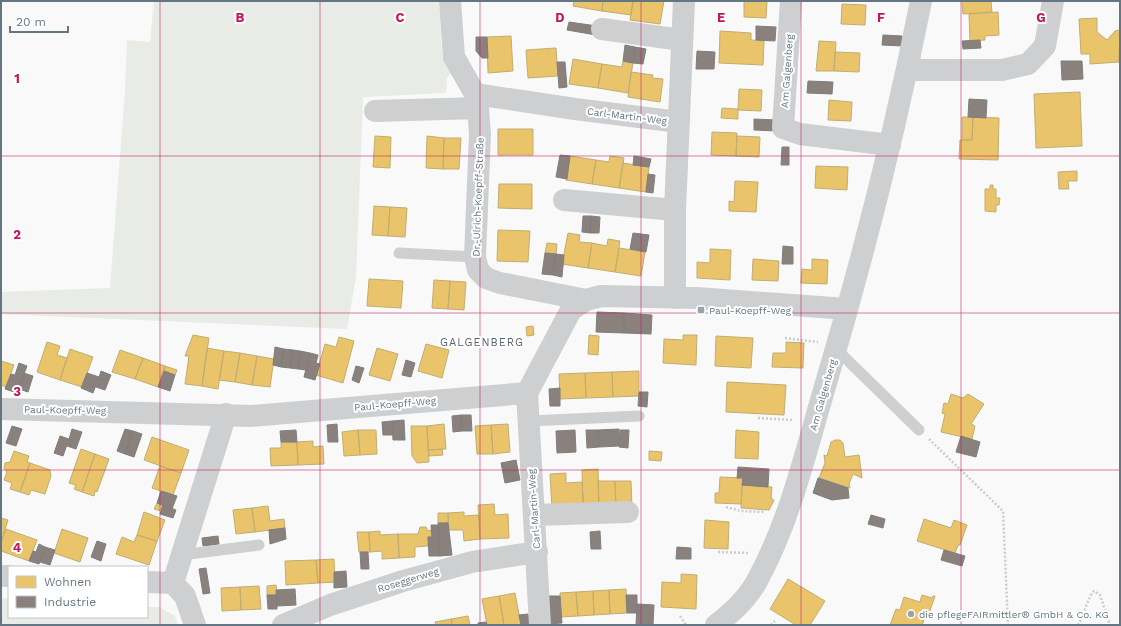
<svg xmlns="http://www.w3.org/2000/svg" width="1121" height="626" viewBox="0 0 1121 626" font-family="'Work Sans',sans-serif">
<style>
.green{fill:#e8ebe6}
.homes{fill:#e9c46a;stroke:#c1ad72}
.industry{fill:#8a817c;stroke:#7f7e7e}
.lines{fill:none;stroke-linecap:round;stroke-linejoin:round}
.path{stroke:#cbcccd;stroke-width:2.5;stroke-dasharray:2 2;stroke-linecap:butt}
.service{stroke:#cecfd0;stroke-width:11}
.minor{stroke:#cecfd0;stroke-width:22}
.grid{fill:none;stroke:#c2185b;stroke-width:1;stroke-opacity:0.55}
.poi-dot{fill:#99a4ac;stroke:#fff;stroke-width:1.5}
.labels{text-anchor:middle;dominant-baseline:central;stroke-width:4;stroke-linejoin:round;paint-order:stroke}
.street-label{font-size:10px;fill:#657683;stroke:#fff}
.poi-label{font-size:10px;fill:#657683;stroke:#fff;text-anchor:start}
.neighbourhood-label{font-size:11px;letter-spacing:1px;fill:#57646e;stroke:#fff}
.grid-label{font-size:13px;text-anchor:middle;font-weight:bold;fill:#c2185b;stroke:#fff;stroke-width:4;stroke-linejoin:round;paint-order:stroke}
</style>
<rect width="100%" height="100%" fill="#f9f9f9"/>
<path class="green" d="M 154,1 L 439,1 L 442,55 L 453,71 L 447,78 L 446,93 L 363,97 L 356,277 L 347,329 L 1,314 L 1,292 L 110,288 L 125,91 L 127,40 L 150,42 Z
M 1,598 L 9,599 L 9,617 L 147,617 L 147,607 L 159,607 L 175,616 L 178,625 L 1,625 Z"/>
<path class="homes" d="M 574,1 L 603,1 L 602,11 L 573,6 Z
M 603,1 L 633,1 L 631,15 L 602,11 Z
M 633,1 L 664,1 L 660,24 L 630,20 Z
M 744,1 L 767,1 L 766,18 L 744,17 Z
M 962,1 L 991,1 L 992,12 L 963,14 Z
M 842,4 L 866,5 L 865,25 L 841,24 Z
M 998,12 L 999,35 L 985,36 L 985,40 L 970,41 L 969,14 Z
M 1097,18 L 1097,32 L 1107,40 L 1115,31 L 1120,30 L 1119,62 L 1090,64 L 1090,54 L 1081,54 L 1079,19 Z
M 720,31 L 751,33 L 751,40 L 764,41 L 763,65 L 719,63 Z
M 511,36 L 513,71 L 488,73 L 487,37 Z
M 819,41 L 836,42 L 834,71 L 816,71 Z
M 556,48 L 558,76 L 528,78 L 526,50 Z
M 835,52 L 860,53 L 859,72 L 834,71 Z
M 573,59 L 602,64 L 598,88 L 569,84 Z
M 623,61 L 633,63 L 628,93 L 598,88 L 602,64 L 622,67 Z
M 631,72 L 653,75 L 652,78 L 663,79 L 660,102 L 628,97 Z
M 739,89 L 762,90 L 761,111 L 738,110 Z
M 1080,92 L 1082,146 L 1036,148 L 1034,94 Z
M 829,100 L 852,102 L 851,121 L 828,120 Z
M 722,108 L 738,109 L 738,119 L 721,118 Z
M 962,117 L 973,117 L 972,140 L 962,140 Z
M 973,117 L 999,118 L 998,160 L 959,159 L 960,140 L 972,140 Z
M 498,129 L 533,129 L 533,155 L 498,155 Z
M 712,132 L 737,133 L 736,156 L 711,155 Z
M 375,136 L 391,137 L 390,168 L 373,167 Z
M 427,136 L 444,138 L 443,169 L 426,168 Z
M 737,136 L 760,137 L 759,157 L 736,156 Z
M 444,138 L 461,138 L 459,169 L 443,169 Z
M 570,156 L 596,160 L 592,184 L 566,180 Z
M 610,156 L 624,158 L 619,188 L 592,184 L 596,160 L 609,162 Z
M 623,163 L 649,167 L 646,192 L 619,188 Z
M 816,166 L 848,167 L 847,190 L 815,188 Z
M 1077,171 L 1077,181 L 1068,181 L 1069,189 L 1059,189 L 1058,172 Z
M 735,181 L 758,182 L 756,212 L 729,211 L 729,201 L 734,202 Z
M 499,184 L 532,184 L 532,209 L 498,208 Z
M 990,185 L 993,185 L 993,189 L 996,189 L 996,198 L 1000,198 L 999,205 L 996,205 L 996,212 L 985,211 L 985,189 L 990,189 Z
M 374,206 L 390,207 L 388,236 L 372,235 Z
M 390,207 L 407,208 L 405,237 L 388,236 Z
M 498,230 L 530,231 L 528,262 L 497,261 Z
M 568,233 L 580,235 L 579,242 L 592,243 L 588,268 L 562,264 Z
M 608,239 L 620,241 L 615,272 L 588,268 L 592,243 L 607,246 Z
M 547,243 L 557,244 L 556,254 L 545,253 Z
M 619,248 L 645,252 L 641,276 L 615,272 Z
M 710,249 L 731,250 L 730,280 L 697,278 L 697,262 L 710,263 Z
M 753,259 L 779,261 L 778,281 L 752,280 Z
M 812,259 L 828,260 L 827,284 L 801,283 L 802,269 L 812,270 Z
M 369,279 L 403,281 L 401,308 L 367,306 Z
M 434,280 L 450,281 L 448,309 L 432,308 Z
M 450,281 L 466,282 L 464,310 L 448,309 Z
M 533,326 L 534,335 L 527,336 L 526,327 Z
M 193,335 L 209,338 L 202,386 L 185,384 L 189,356 L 185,356 Z
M 589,335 L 599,336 L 598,355 L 588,354 Z
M 683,335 L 697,335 L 696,365 L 663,363 L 664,339 L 683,340 Z
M 716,336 L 753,338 L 751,368 L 715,366 Z
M 339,337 L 354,341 L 343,383 L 316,375 L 325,344 L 336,347 Z
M 47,342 L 60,346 L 57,355 L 67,358 L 60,380 L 37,372 Z
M 786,342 L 804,343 L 803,368 L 772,367 L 773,353 L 786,353 Z
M 426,344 L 449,350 L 442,378 L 418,371 Z
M 207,348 L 224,351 L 218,389 L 202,386 Z
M 377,348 L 398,354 L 390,381 L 369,375 Z
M 70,349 L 93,357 L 82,387 L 60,380 Z
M 120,350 L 143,358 L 135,379 L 112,372 Z
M 224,351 L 240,353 L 235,382 L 219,380 Z
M 240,353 L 257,356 L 252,385 L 235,382 Z
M 257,356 L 274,359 L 270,387 L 252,385 Z
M 143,358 L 165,366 L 158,387 L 135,379 Z
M 1,361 L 14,365 L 6,387 L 1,385 Z
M 165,366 L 177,370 L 175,375 L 164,371 Z
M 639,371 L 639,396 L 613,397 L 612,372 Z
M 612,372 L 613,397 L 586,398 L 585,373 Z
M 585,373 L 586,398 L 560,399 L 559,374 Z
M 727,382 L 786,385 L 784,415 L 726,412 Z
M 951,394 L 963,398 L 968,394 L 984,404 L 971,424 L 975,426 L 972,439 L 941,432 L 945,414 L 942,413 L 944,403 L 948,404 Z
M 444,424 L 446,449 L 428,450 L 427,426 Z
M 508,424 L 510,452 L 493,454 L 491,425 Z
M 491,425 L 493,454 L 477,454 L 475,426 Z
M 411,426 L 427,426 L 429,462 L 417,463 L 412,456 Z
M 358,430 L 360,455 L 344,456 L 342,432 Z
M 358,430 L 376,430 L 377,454 L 360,455 Z
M 736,430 L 759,432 L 758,459 L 735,458 Z
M 152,437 L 189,450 L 181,473 L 144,460 Z
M 835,440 L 840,440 L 843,443 L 845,457 L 859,455 L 862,478 L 853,474 L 849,484 L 850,488 L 819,478 L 825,463 L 824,455 L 827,456 L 831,442 Z
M 313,441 L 313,447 L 323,446 L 324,464 L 298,465 L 297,442 Z
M 281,442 L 297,442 L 298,465 L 271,466 L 270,448 L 281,448 Z
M 81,449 L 95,454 L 82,492 L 74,489 L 76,485 L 69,483 Z
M 442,449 L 443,455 L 429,456 L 428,450 Z
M 14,451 L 29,456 L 27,462 L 30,463 L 20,492 L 10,489 L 12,483 L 4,480 L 7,472 L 4,468 L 5,463 L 10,462 Z
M 649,451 L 662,452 L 661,461 L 649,460 Z
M 95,454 L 109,459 L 97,492 L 95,491 L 94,496 L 82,492 Z
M 30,463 L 50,470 L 51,476 L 45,494 L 31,490 L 29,495 L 20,492 Z
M 160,466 L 181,473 L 173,495 L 152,488 Z
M 598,469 L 599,508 L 583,509 L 582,470 Z
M 566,473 L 566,483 L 582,482 L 584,508 L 552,509 L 550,474 Z
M 720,477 L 743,478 L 741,504 L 715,503 L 715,493 L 719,493 Z
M 598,481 L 615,481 L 616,507 L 599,508 Z
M 615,481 L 631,481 L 632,507 L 616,507 Z
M 742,485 L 772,487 L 771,498 L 774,500 L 769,510 L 741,508 Z
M 157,503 L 163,505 L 161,511 L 154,509 Z
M 494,504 L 495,515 L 508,514 L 509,538 L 480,539 L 478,505 Z
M 268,506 L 270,521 L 284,519 L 285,528 L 255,532 L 252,508 Z
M 252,508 L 255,532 L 236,534 L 233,510 Z
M 144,512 L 165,520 L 157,541 L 137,535 Z
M 464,512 L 464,516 L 479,515 L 480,539 L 464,541 L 463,530 L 449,530 L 448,513 Z
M 438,513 L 448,513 L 448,523 L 438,523 Z
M 1,518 L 8,520 L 1,542 Z
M 924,519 L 951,528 L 954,520 L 967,525 L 960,545 L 958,545 L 955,553 L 917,541 Z
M 705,520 L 729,522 L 728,549 L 704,548 Z
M 420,527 L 426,527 L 428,531 L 431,530 L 432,537 L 428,537 L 428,546 L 415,547 L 415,557 L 399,558 L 398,534 L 418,534 Z
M 6,529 L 37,540 L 29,561 L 1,551 L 1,542 Z
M 62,529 L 88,538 L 80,562 L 54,553 Z
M 380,531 L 380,535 L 398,534 L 399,558 L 382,559 L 382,551 L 370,552 L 369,532 Z
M 357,532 L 369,532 L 370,552 L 359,552 Z
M 137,535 L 157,541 L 149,565 L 116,554 L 122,537 L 134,542 Z
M 334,559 L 335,582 L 318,583 L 316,560 Z
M 316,560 L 318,583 L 286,585 L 285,561 Z
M 681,574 L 697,575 L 696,609 L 661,607 L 662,582 L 681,583 Z
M 788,579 L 825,601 L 810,625 L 796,625 L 770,609 Z
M 276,585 L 277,595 L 267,595 L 267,586 Z
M 259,586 L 261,609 L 241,610 L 240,587 Z
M 240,587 L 241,610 L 222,611 L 221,588 Z
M 626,589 L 627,613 L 610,614 L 609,590 Z
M 609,590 L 610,614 L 594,615 L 593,591 Z
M 593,591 L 594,615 L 578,616 L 576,592 Z
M 576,592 L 578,616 L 561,617 L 560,593 Z
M 515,593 L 521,625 L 504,625 L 499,596 Z
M 922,595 L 932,598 L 933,596 L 935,596 L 927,619 L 925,618 L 922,625 L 890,625 L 896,609 L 900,610 L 904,597 L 920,602 Z
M 499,596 L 504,625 L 487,625 L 482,599 Z
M 468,616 L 470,625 L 452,625 L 451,619 Z
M 451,619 L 452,625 L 436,625 L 435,622 Z"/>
<path class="industry" d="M 569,22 L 597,26 L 596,35 L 567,30 Z
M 756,26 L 776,27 L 775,41 L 756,40 Z
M 883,35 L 902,36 L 902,46 L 882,45 Z
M 476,37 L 487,37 L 488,58 L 482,58 L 476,51 Z
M 980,40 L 981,48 L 963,49 L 962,41 Z
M 625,45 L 635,47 L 633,63 L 623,61 Z
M 635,47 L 646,49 L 643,64 L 633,63 Z
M 697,51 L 715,52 L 714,69 L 696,69 Z
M 1061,61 L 1082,61 L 1083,79 L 1062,80 Z
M 557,62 L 565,62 L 567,87 L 559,88 Z
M 808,81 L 833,82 L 832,94 L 807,93 Z
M 969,99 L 987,100 L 986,118 L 968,117 Z
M 754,119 L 776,120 L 776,131 L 754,130 Z
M 782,147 L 789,147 L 789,165 L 781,165 Z
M 560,155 L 570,156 L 567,179 L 556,177 Z
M 634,156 L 651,159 L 649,167 L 633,165 Z
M 648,174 L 655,175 L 653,193 L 646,192 Z
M 583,216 L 591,216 L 590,233 L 582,232 Z
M 591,216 L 600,217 L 599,233 L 590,233 Z
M 633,233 L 649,235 L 646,252 L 630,249 Z
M 783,246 L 793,247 L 793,264 L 782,264 Z
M 545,253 L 556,254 L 553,275 L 542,274 Z
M 556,254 L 564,255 L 562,277 L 553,275 Z
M 597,312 L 624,313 L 624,333 L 596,332 Z
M 624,313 L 652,315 L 651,334 L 624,333 Z
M 275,347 L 284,349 L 281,367 L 273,365 Z
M 284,349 L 293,350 L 290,368 L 281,367 Z
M 293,350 L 300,351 L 298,369 L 290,368 Z
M 300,351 L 310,353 L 306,370 L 298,369 Z
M 310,353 L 318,355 L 316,363 L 320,364 L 315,380 L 304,377 Z
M 406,360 L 415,363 L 411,377 L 402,375 Z
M 19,363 L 27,366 L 17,393 L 5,389 L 11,374 L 15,375 Z
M 356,366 L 364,368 L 359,383 L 352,380 Z
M 101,371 L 111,375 L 105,390 L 96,387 Z
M 164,371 L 175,375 L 170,391 L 158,387 Z
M 24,373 L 33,376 L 28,392 L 19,389 Z
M 87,373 L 99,377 L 93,393 L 81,388 Z
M 560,388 L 560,406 L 550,406 L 549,389 Z
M 639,392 L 648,392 L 647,407 L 638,406 Z
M 461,415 L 462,431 L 453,432 L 452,416 Z
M 461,415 L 471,415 L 472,431 L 462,431 Z
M 404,420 L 405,440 L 393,440 L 392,421 Z
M 392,421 L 393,435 L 383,435 L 382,422 Z
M 337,424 L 338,442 L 328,442 L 327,425 Z
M 12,426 L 22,429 L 16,446 L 6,443 Z
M 72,429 L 82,432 L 76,449 L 67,446 Z
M 125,429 L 133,431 L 125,454 L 117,451 Z
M 619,429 L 619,446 L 599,447 L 598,430 Z
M 296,430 L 297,442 L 281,442 L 280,431 Z
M 575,430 L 576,452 L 557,453 L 556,431 Z
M 586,430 L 598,430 L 599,447 L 587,448 Z
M 620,430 L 629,430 L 628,448 L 619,447 Z
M 133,431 L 142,434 L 134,457 L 125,454 Z
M 60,436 L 69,439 L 63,456 L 54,453 Z
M 961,436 L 980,442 L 976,457 L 956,452 Z
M 516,460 L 518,470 L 503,473 L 501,463 Z
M 738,467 L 769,469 L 768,487 L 742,485 L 743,478 L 737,478 Z
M 518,470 L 520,480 L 505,483 L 503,473 Z
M 818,478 L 848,488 L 849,498 L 832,500 L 813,493 Z
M 161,491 L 177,496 L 172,509 L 157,503 Z
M 163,505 L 176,510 L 173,518 L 160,514 Z
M 871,515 L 885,519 L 883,528 L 868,524 Z
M 438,523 L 448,523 L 452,555 L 440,556 Z
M 431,525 L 438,525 L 440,556 L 429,556 L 428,537 L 432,537 Z
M 285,528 L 286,539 L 270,544 L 269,530 Z
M 600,531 L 601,549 L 591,549 L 590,532 Z
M 218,536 L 219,544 L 203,546 L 202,538 Z
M 97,541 L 106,544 L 101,561 L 91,557 Z
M 39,544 L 45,547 L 39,564 L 29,561 L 33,551 L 36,552 Z
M 45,547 L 55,550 L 50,565 L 40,562 Z
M 677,547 L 691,548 L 691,559 L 676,559 Z
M 944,550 L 965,556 L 962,566 L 941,560 Z
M 360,552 L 368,552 L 369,569 L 361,569 Z
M 206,568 L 210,593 L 203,594 L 199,569 Z
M 346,571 L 347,587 L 334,588 L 334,572 Z
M 295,589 L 296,605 L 277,606 L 276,590 Z
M 267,595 L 277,595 L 277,609 L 268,609 Z
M 626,595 L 637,595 L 637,613 L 627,613 Z
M 547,596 L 560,596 L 562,623 L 549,624 Z
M 637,604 L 654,605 L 653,625 L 636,625 Z
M 528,614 L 530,625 L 521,625 L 519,615 Z
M 486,622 L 487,625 L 478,625 L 478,623 Z"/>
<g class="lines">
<path class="path" d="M 785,338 L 818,342
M 758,418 L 794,420
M 929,439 L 1003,511 L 1008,625
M 726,507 L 741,511 L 765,512
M 718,552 L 748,553
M 680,616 L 686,625
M 771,625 L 775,621
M 1078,625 C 1084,615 1088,597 1094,591 L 1100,595 L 1110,625"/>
<path class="service" d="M 399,253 L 475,257
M 836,349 L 919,430
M 529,421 L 639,416
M 181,555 L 259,545"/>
<path class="minor" d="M 450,1 L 454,57 L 475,94 L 478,108 L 480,134 L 475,257 L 478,270 L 486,278 L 500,283 L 586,300
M 791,1 L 783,128 L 800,134 L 890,145
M 602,29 L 682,40
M 907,70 L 1002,70 L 1028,64 L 1045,46 L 1053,1
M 475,94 L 575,109 L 679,122
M 375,111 L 478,108
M 564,200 L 675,210
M 675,298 L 675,210 L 684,1
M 527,393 L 540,625
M 1,409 L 251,416 L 527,393 L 571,310 L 586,300 L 601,296 L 697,298 L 847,309
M 535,515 L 628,512
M 1,576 L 9,576
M 147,582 L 173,583 L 185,596 L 195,625
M 173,583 L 226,414
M 283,625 L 330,605 L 403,581 L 472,562 L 537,552
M 716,625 C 732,613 749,597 758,579 C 790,520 805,454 824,390 C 862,262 895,132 921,1"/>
</g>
<path class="grid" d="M 160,1 L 160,625M 320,1 L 320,625M 480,1 L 480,625M 641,1 L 641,625M 801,1 L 801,625M 961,1 L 961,625M 1,156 L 1120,156M 1,313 L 1120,313M 1,470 L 1120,470"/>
<g class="poi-dot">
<rect x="697" y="306" width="8" height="8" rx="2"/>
<circle cx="911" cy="614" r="4"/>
</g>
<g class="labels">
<g class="street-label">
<text transform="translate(787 71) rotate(-86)">Am Galgenberg</text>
<text transform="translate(627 116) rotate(7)">Carl-Martin-Weg</text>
<text transform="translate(478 197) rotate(-88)">Dr.-Ulrich-Koepff-Straße</text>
<text transform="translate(823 395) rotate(-74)">Am Galgenberg</text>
<text transform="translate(395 404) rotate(-5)">Paul-Koepff-Weg</text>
<text transform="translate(65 410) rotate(1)">Paul-Koepff-Weg</text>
<text transform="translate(534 509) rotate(-94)">Carl-Martin-Weg</text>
<text transform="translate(408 580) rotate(-17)">Roseggerweg</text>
</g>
<g class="poi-label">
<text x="709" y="310">Paul-Koepff-Weg</text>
<text x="919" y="614">die pflegeFAIRmittler® GmbH &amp; Co. KG</text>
</g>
<g class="neighbourhood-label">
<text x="482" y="342">GALGENBERG</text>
</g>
</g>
<g class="grid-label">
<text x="240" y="22">B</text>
<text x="400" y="22">C</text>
<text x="560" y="22">D</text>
<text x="721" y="22">E</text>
<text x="881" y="22">F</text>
<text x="1041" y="22">G</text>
<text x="17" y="83">1</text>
<text x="17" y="239">2</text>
<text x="17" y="396">3</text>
<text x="17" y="552">4</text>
</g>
<rect width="1121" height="626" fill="none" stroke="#657683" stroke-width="4"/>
<rect x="8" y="566" width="140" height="52" fill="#ffffff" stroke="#c1c8cd"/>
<rect x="16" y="576" width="20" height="12" fill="#e9c46a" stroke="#c1c8cd"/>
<text x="44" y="586" font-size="12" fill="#657683">Wohnen</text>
<rect x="16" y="596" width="20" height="12" fill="#8a817c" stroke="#c1c8cd"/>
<text x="44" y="606" font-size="12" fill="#657683">Industrie</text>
<path d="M10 26v6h58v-6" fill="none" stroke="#657683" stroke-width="2"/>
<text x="16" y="26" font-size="12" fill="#657683" stroke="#ffffff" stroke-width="3" paint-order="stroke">20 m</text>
</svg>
